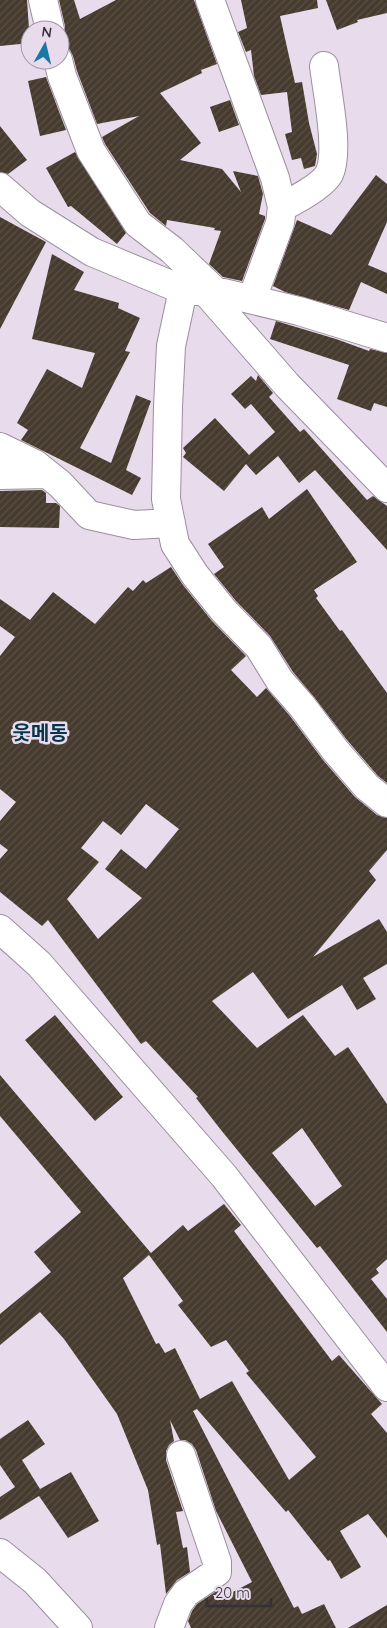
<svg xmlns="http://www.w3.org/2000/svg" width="387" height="1628" viewBox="0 0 387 1628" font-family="Quicksand,'Noto Sans KR',sans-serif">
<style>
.building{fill:url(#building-hatch);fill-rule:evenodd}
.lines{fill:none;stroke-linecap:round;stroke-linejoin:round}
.minor-casing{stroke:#9b8f9e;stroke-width:30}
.minor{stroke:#fff;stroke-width:28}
.labels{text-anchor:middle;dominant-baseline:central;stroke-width:5;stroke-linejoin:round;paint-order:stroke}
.quarter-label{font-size:20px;font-weight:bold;fill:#083449;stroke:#e8dbec}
</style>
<defs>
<pattern id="building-hatch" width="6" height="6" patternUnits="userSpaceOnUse" patternTransform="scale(1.25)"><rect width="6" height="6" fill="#463b2e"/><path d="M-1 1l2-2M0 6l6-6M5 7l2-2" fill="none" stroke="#594f44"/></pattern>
</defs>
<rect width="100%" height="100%" fill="#e8dbec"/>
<path class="building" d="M 0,0 L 27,0 L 30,43 L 0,46 Z
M 59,0 L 74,0 L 80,19 L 116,0 L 194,0 L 217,64 L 201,70 L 202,73 L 160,93 L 201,143 L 180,160 L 222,169 L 241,192 L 233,171 L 258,176 L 263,194 L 259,214 L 265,216 L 265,219 L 242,281 L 223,277 L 209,264 L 221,231 L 214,230 L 215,228 L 167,220 L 166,226 L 150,213 L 105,144 L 102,137 L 139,116 L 97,124 L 77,71 L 73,56 L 70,50 L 66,47 L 63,38 L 65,34 L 65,26 Z
M 241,0 L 317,0 L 318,8 L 280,16 L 295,83 L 302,82 L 309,123 L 317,154 L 315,166 L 304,169 L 301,158 L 292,160 L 285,134 L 292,132 L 287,92 L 261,95 L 254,76 L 251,50 L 246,52 L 238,32 L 247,28 Z
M 326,0 L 387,0 L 387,13 L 357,20 L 358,22 L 337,30 Z
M 46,77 L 66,130 L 40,136 L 28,81 Z
M 230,100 L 239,125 L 219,132 L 210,107 Z
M 0,126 L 27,160 L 8,174 L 0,172 Z
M 75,152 L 126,233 L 117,244 L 71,206 L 68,207 L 46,168 Z
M 376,175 L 387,184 L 387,222 L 368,265 L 387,273 L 387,294 L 361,282 L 349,310 L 285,292 L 273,286 L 297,220 L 331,235 Z
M 0,217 L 46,242 L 0,329 Z
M 52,254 L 84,272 L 74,290 L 119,303 L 118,308 L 140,318 L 125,351 L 130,352 L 80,448 L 111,463 L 136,395 L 151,401 L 126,470 L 141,478 L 132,495 L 21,440 L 28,430 L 17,423 L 47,369 L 82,388 L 95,353 L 32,339 Z
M 276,321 L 336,339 L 369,351 L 370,349 L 387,353 L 387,407 L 374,403 L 371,411 L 337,399 L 349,365 L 270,339 Z
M 258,375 L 273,393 L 269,397 L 300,432 L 304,429 L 367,500 L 373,496 L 387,506 L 387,550 L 315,470 L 299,483 L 278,456 L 256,475 L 246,464 L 224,491 L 183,457 L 186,453 L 183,448 L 215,418 L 249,455 L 275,432 L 251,404 L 245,409 L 231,394 L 251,376 L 256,381 Z
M 307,489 L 357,562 L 314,590 L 318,596 L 316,598 L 340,631 L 342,630 L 387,693 L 387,783 L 378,776 L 347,740 L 314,697 L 293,672 L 270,636 L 236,601 L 214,574 L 224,567 L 208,544 L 262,507 L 269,519 Z
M 42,490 L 46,493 L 46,503 L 56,503 L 60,506 L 59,528 L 0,527 L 0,491 Z
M 171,567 L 183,585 L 212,621 L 246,656 L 231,670 L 257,697 L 266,688 L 290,716 L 323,760 L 355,797 L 377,815 L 387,818 L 387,850 L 369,871 L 376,880 L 313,957 L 379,919 L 387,932 L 387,964 L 363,978 L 376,999 L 357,1010 L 342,985 L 288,1019 L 253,972 L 212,1001 L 257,1048 L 303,1015 L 335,1056 L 348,1047 L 387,1104 L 387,1259 L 376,1269 L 379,1273 L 371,1279 L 387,1299 L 387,1332 L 320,1246 L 317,1248 L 221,1130 L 196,1098 L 198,1097 L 146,1041 L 141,1044 L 48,920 L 42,926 L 0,892 L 0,859 L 8,850 L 0,844 L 0,821 L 16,802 L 0,789 L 0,656 L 15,637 L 0,626 L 0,599 L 30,620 L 53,592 L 95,624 L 128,587 L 133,591 L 143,580 L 146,583 ZM 146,804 L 179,829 L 146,869 L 121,849 L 105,869 L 142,898 L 98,939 L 67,899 L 99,862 L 81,848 L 103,821 L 121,835 ZM 302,1128 L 342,1186 L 315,1206 L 272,1153 Z
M 55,1015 L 123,1097 L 95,1121 L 25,1040 Z
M 0,1075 L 151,1253 L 183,1225 L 188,1231 L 224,1204 L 241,1225 L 234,1231 L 332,1361 L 339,1355 L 382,1404 L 371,1414 L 387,1433 L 387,1538 L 368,1514 L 340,1531 L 361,1567 L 341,1579 L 330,1560 L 328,1561 L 288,1510 L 286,1512 L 197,1409 L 193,1411 L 294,1608 L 298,1606 L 302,1614 L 324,1604 L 336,1628 L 191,1628 L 188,1621 L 192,1611 L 197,1604 L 218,1590 L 221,1598 L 252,1582 L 216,1511 L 196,1450 L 192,1444 L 185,1440 L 180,1440 L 170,1420 L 174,1441 L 169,1445 L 166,1451 L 166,1460 L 183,1511 L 176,1512 L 183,1548 L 187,1547 L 190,1572 L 177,1580 L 166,1594 L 160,1544 L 157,1545 L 148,1490 L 117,1414 L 64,1339 L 40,1312 L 0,1345 L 0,1314 L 51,1272 L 34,1252 L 81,1212 L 0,1116 ZM 149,1255 L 183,1301 L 178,1305 L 211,1347 L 226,1340 L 249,1371 L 246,1373 L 316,1457 L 289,1480 L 232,1381 L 200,1399 L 175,1348 L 165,1353 L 159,1343 L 156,1344 L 123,1278 Z
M 28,1420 L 45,1444 L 22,1460 L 40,1489 L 71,1472 L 99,1521 L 68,1538 L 39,1496 L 0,1520 L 0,1497 L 15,1487 L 0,1465 L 0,1439 Z
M 387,1605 L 387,1628 L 348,1628 Z"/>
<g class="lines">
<defs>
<path id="minor" d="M 43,0 L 50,30
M 210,0 L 275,178 L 282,207 L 280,223 L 252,299
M 58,60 L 62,76 L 91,151 L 138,224 L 172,250 L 216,292
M 0,187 L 30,213 L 92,252 L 183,290 L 224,293 L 299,311 L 387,338
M 282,207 C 294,201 322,186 329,174 C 340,152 327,92 324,66
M 183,290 L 171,346 L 168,407 L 166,499 L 175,544 L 195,575 L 224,611 L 259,647 L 280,681 L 302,706 L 335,750 L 367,787 L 387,803
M 205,291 L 287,385 L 387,488
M 0,447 L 35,464 L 60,484 L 89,515 L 134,525 L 171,523
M 0,475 L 47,474
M 0,929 L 39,964 L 224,1176 L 387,1387
M 0,1553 L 35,1581 L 78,1628
M 169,1628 L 178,1604 L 186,1593 L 217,1572 L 217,1562 L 181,1455"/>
</defs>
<use href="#minor" class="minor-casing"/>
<use href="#minor" class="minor"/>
</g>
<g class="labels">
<g class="quarter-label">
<text x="40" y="732">웃메동</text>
</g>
</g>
<g transform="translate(45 45) rotate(8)"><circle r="24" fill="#e8dbec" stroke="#a197a4"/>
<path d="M0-4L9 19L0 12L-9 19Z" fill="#1b78a6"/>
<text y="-8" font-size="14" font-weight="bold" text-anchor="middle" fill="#363137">N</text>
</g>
<path d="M207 1598v8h64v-8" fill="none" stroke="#363137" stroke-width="2.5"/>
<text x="215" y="1598" font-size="15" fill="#363137" stroke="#e8dbec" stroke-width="4" paint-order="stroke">20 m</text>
</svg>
